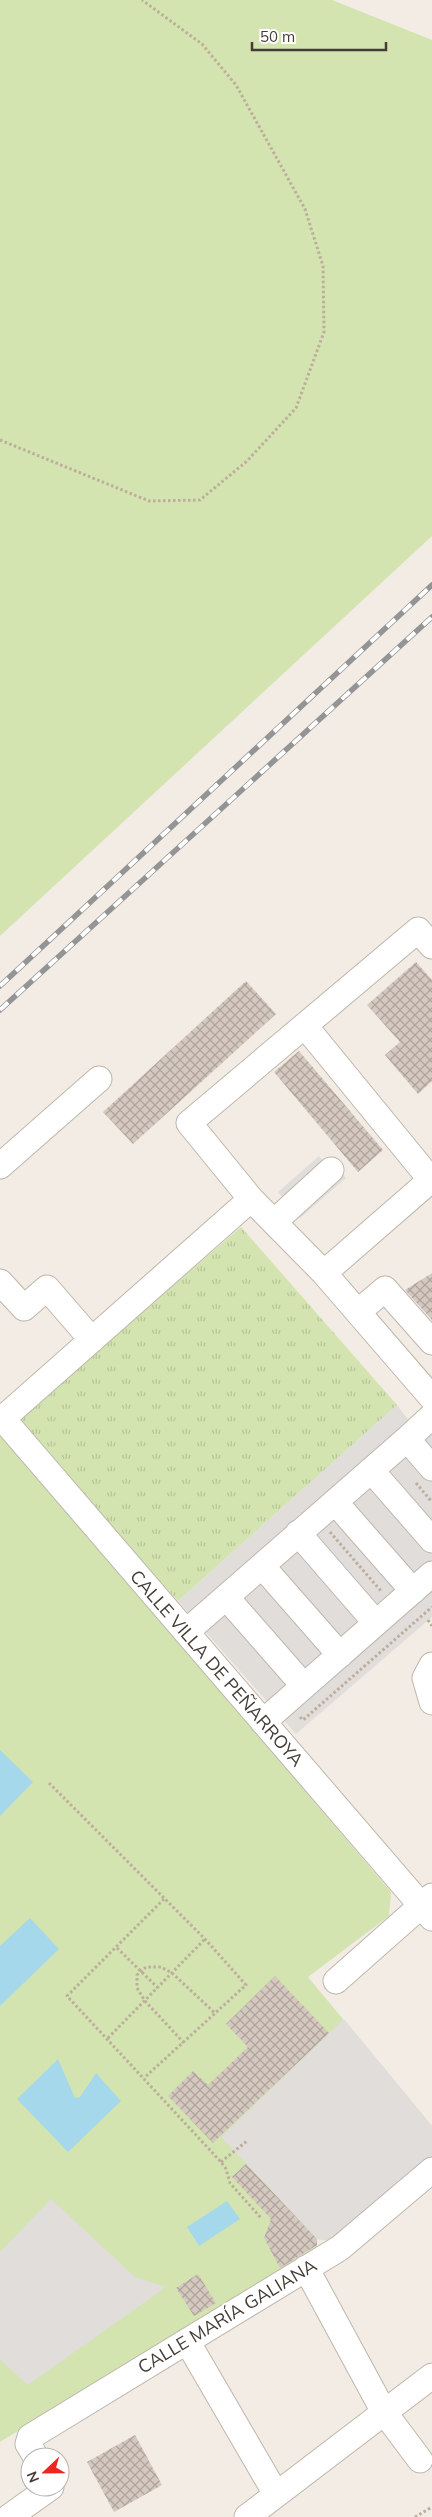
<svg xmlns="http://www.w3.org/2000/svg" width="432" height="2517" viewBox="0 0 432 2517" font-family="Mulish,sans-serif">
<style>
.grass{fill:url(#grass-tufts)}
.garden{fill:#d3e4b0}
.parking{fill:#e0ddda}
.water{fill:#a5d8eb}
.building{fill:url(#building-cross-hatch)}
.lines{fill:none;stroke-linecap:round;stroke-linejoin:round}
.minor-casing{stroke:#bfb6ac;stroke-width:27}
.path{stroke:#bdad9b;stroke-width:3;stroke-dasharray:2.5 2.5;stroke-linecap:butt}
.minor{stroke:#fff;stroke-width:25}
.rail-casing{stroke:#949494;stroke-width:5.5}
.rail{stroke:#fff;stroke-width:4;stroke-dasharray:11;stroke-linecap:butt}
.labels{text-anchor:middle;dominant-baseline:central;stroke-width:4;stroke-linejoin:round;paint-order:stroke}
.street-label{font-size:18px;fill:#443c35;stroke:#fff}
</style>
<defs>
<pattern id="grass-tufts" width="24" height="20" patternUnits="userSpaceOnUse" patternTransform="scale(1.25)"><rect width="24" height="20" fill="#d3e4b0"/><path d="M3 7l-1-3M5 7V3M7 7l1-3M15 17l-1-3M17 17v-4M19 17l1-3" fill="none" stroke="#b6c498"/></pattern>
<pattern id="building-cross-hatch" width="8" height="8" patternUnits="userSpaceOnUse" patternTransform="scale(1.25)"><rect width="8" height="8" fill="#d5c9bf"/><path d="M0 0l8 8M0 8l8-8" fill="none" stroke="#aea49c"/></pattern>
</defs>
<rect width="100%" height="100%" fill="#f2ece5"/>
<path class="grass" d="M 241,1227 L 397,1405 L 178,1601 L 16,1421 Z"/>
<path class="garden" d="M 0,0 L 332,0 L 432,40 L 432,536 L 0,936 Z
M 0,1431 L 391,1892 L 389,1916 L 308,1977 L 432,2126 L 336,2235 L 327,2240 L 317,2239 L 317,2248 L 0,2442 Z"/>
<path class="parking" d="M 319,1156 L 327,1166 L 332,1162 L 346,1178 L 300,1218 L 278,1192 Z
M 397,1405 L 410,1422 L 432,1426 L 432,1617 L 296,1734 L 178,1601 Z
M 344,2019 L 432,2126 L 432,2158 L 371,2209 L 327,2240 L 317,2239 L 221,2137 Z
M 51,2199 L 135,2277 L 166,2287 L 28,2385 L 0,2360 L 0,2252 Z"/>
<path class="water" d="M 0,1750 L 33,1782 L 0,1816 Z
M 30,1918 L 59,1949 L 0,2006 L 0,1946 Z
M 58,2059 L 75,2098 L 80,2097 L 96,2073 L 121,2101 L 68,2152 L 17,2099 Z
M 227,2201 L 240,2219 L 199,2246 L 187,2227 Z"/>
<path class="building" d="M 416,962 L 432,980 L 432,1081 L 418,1094 L 385,1055 L 400,1042 L 367,1005 Z
M 246,981 L 276,1014 L 133,1144 L 103,1112 Z
M 299,1051 L 383,1150 L 358,1172 L 274,1072 Z
M 432,1273 L 432,1320 L 405,1290 Z
M 275,1976 L 329,2033 L 213,2143 L 168,2096 L 193,2071 L 208,2085 L 248,2047 L 226,2024 Z
M 246,2164 L 317,2239 L 317,2245 L 280,2268 L 264,2238 L 271,2219 L 232,2177 Z
M 198,2274 L 216,2303 L 194,2316 L 176,2288 Z
M 135,2435 L 162,2485 L 114,2512 L 87,2462 Z"/>
<g class="lines">
<defs>
<path id="minor" d="M 305,1026 L 431,1180
M 0,1166 L 99,1079
M 432,1179 L 324,1273 L 432,1398
M 274,1222 L 331,1170
M 324,1273 L 251,1199 L 189,1123 L 418,930 L 432,946
M 0,1282 L 24,1308 L 47,1288 L 92,1340
M 358,1312 L 385,1289 L 432,1342
M 3,1419 L 432,1918
M 0,1421 L 251,1199
M 407,1439 L 432,1416
M 371,1470 L 432,1540
M 335,1502 L 413,1591
M 298,1533 L 376,1623
M 262,1566 L 340,1655
M 226,1597 L 304,1686
M 186,1632 L 407,1439 L 432,1468
M 432,1665 L 425,1678 L 432,1702
M 263,1722 L 432,1574
M 336,1981 L 432,1896
M 306,2268 L 384,2412 L 420,2460
M 187,2341 L 276,2494
M 36,2457 L 28,2444 L 30,2437 L 340,2248 L 432,2170
M 9,2517 L 51,2487
M 247,2517 L 432,2376"/>
</defs>
<use href="#minor" class="minor-casing"/>
<path class="path" d="M 0,440 L 149,501 L 200,500 L 247,461 L 296,408 L 324,332 L 323,266 L 305,209 L 236,85 L 202,44 L 142,0
M 416,1483 L 432,1502
M 330,1532 L 381,1591
M 428,1620 L 432,1626
M 300,1717 L 303,1720 L 432,1607
M 49,1783 L 205,1939 L 246,1985 L 144,2078
M 164,1899 L 67,1996 L 221,2162 L 226,2169 L 230,2183 L 261,2218
M 117,1948 L 158,1988
M 108,2038 L 205,1939
M 184,2043 L 145,2001 L 137,1988 L 137,1975 L 146,1967 L 161,1967 L 172,1973 L 216,2014
M 221,2162 L 247,2141
M 415,2517 L 432,2507"/>
<use href="#minor" class="minor"/>
<defs>
<path id="rail" d="M 0,986 L 432,585
M 0,1010 L 432,617"/>
</defs>
<use href="#rail" class="rail-casing"/>
<use href="#rail" class="rail"/>
</g>
<g class="labels">
<g class="street-label">
<text transform="translate(217 1668) rotate(49)">CALLE VILLA DE PEÑARROYA</text>
<text transform="translate(227 2316) rotate(-31)">CALLE MARÍA GALIANA</text>
</g>
</g>
<g transform="translate(45 2472) rotate(248)"><circle r="24" fill="#ffffff" stroke="#b4b1ae"/>
<path d="M0-4L9 19L0 12L-9 19Z" fill="#ec2621"/>
<text y="-8" font-size="14" font-weight="bold" text-anchor="middle" fill="#443c35">N</text>
</g>
<path d="M252 42v8h134v-8" fill="none" stroke="#443c35" stroke-width="2.5"/>
<text x="260" y="42" font-size="15" fill="#443c35" stroke="#ffffff" stroke-width="4" paint-order="stroke">50 m</text>
</svg>
